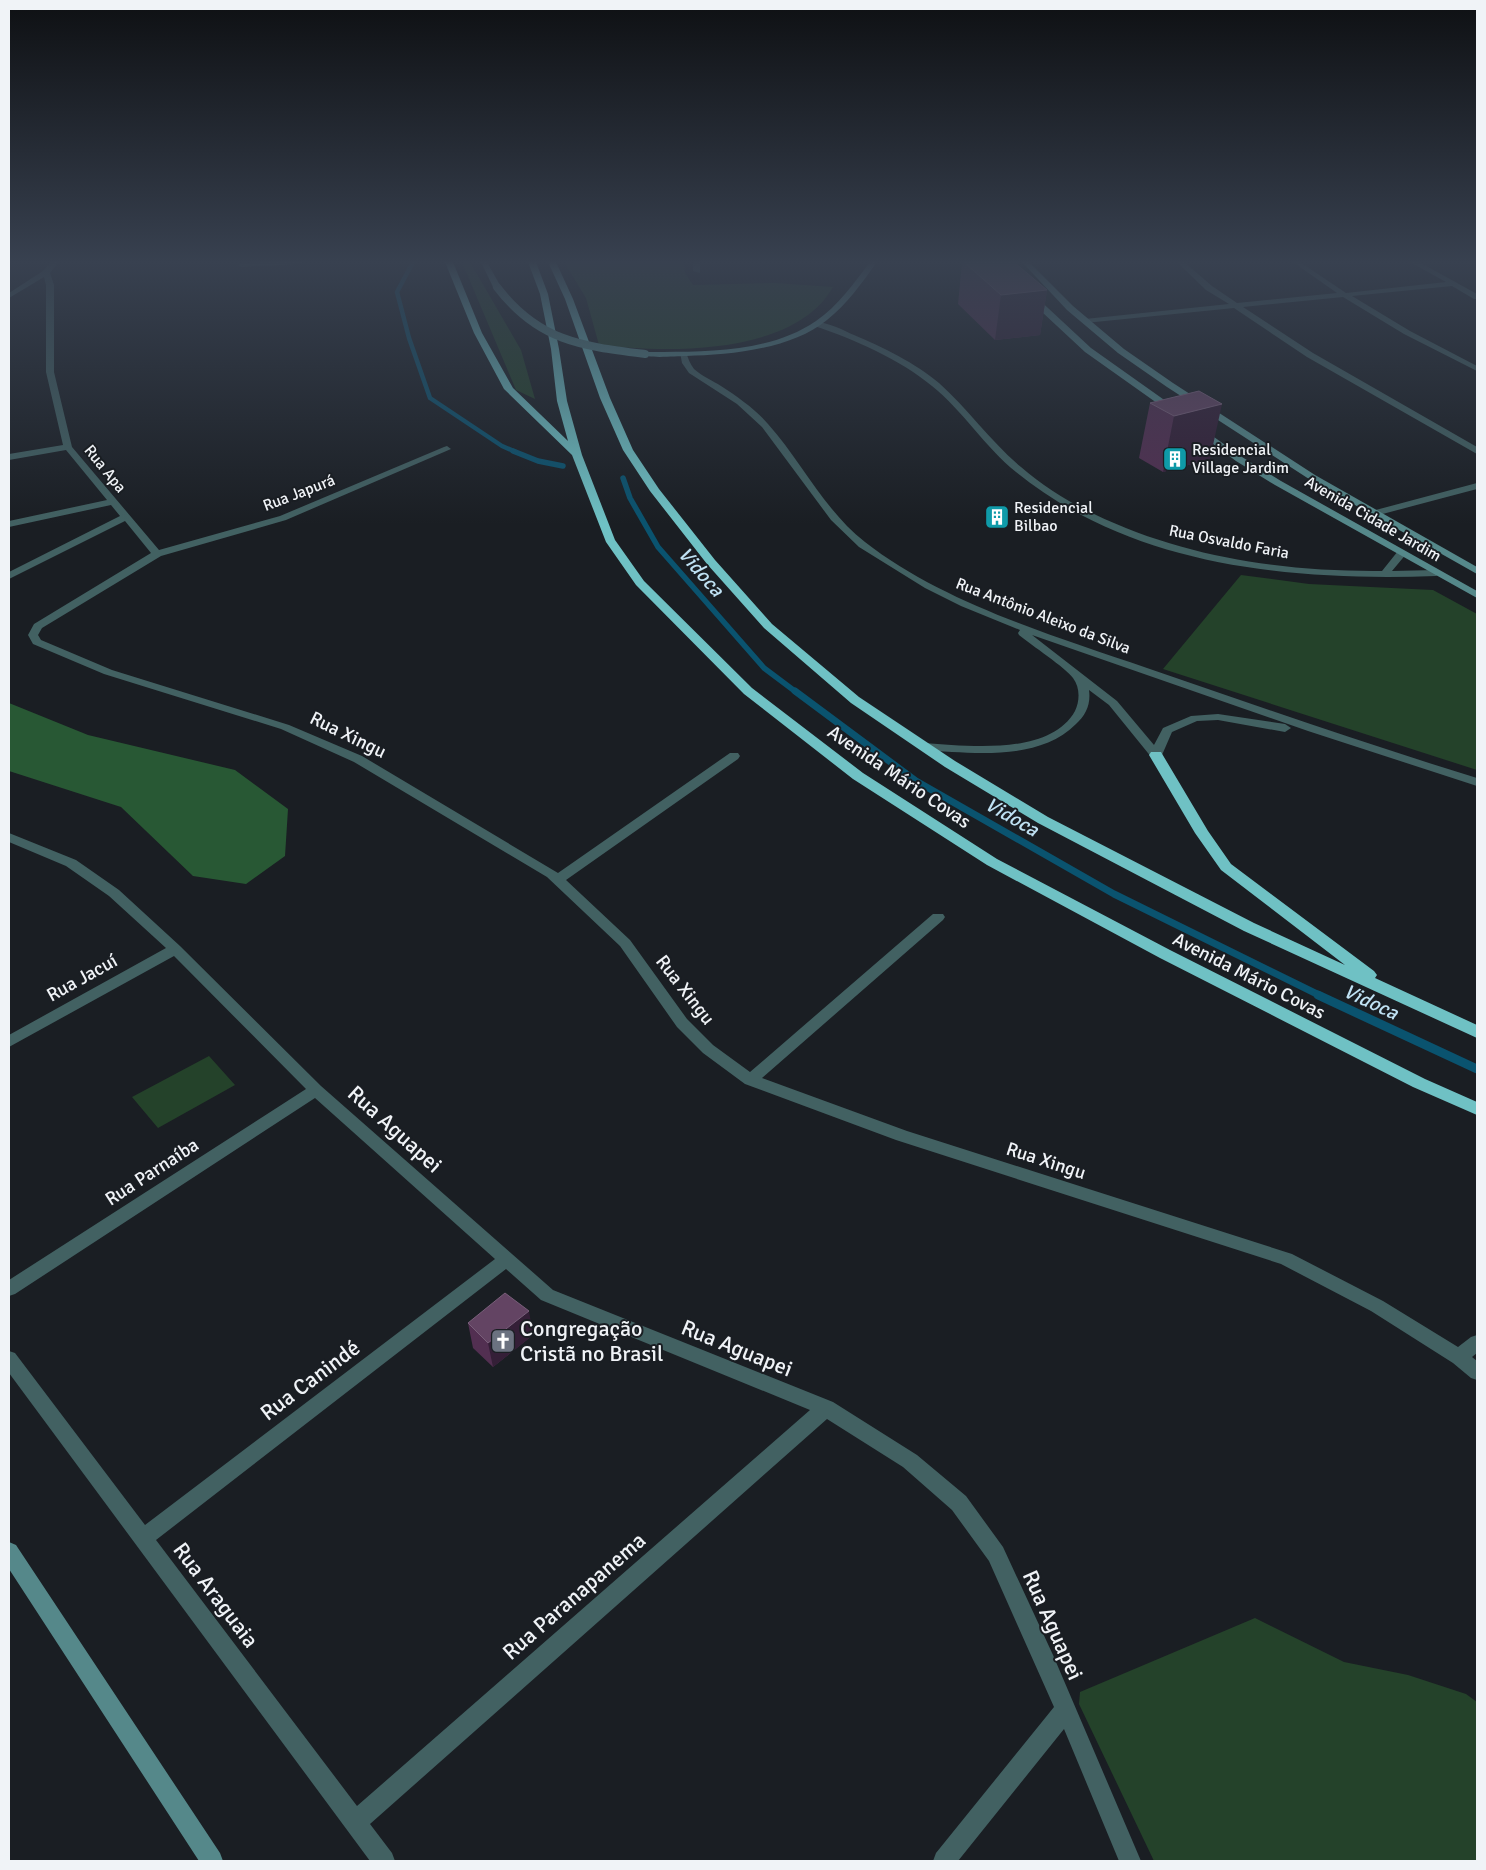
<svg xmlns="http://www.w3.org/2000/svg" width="1486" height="1870" viewBox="0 0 1486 1870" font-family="Signika,sans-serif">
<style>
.green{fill:#24422a}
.forest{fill:#285834}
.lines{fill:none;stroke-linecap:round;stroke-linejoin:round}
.stream-far3{stroke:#0a536f;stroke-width:4.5}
.stream-far2{stroke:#0a536f;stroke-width:5.5}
.stream-far1{stroke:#0a536f;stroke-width:7}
.stream{stroke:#0a536f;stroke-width:9}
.service{fill:#426162;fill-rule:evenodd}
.minor{fill:#426162;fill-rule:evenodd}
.secondary{fill:#55888a;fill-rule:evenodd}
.motorway{fill:#6fc1c4;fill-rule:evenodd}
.secondary-bridge{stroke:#55888a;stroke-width:8}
.wall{fill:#522f51}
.shaded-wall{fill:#341f37}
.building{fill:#634463;stroke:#795f7a}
.labels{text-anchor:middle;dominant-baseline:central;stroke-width:4;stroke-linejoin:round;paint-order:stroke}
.far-poi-label{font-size:16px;fill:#f0f3f7;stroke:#1a1e23;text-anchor:start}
.far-street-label{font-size:16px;fill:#f0f3f7;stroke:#1a1e23}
.street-label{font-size:19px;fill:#f0f3f7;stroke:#1a1e23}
.water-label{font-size:20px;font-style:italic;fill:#c0e2f4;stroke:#1a1e23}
.near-street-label{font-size:22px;fill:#f0f3f7;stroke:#1a1e23}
.near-poi-label{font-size:22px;fill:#f0f3f7;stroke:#1a1e23;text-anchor:start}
</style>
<rect width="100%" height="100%" fill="#1a1e23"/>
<path class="green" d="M 462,262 L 470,262 L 521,350 L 535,399 L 516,390 Z
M 564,262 L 684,262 L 685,273 L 693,285 L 775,283 L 833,287 C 794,356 667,353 599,345 L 586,298 Z
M 1241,575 L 1309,584 L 1433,590 L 1477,614 L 1477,770 L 1163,669 Z
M 209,1056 L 235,1085 L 158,1128 L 132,1097 Z
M 1255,1618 L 1344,1662 L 1408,1675 L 1466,1694 L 1477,1702 L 1477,1861 L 1154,1861 L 1079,1704 L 1080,1692 Z"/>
<path class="forest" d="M 9,703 L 88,735 L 235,770 L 288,809 L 285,856 L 246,884 L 193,876 L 121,807 L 9,771 Z"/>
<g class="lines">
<path class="stream-far3" d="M 413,262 L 397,292 L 409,338 L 430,398 L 502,446 L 516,452"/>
<path class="stream-far2" d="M 513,451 L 538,461 L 563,466
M 623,478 L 630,498 L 658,547 L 764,668 L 796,692"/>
<path class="stream-far1" d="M 795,691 L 916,781 L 1114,894 L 1321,996"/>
<path class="stream" d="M 1318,995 L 1477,1069"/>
<path class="service" d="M 266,262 L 303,262 L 300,264 L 241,267 L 238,265 L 241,263 Z"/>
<path class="minor" d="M 51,262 L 58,262 L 50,273 L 54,285 L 54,372 L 72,447 L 159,550 L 280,516 L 444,447 L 447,446 L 451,449 L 286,520 L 161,556 L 42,628 L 38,635 L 41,640 L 112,670 L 289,725 L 362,756 L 558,873 L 730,753 L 738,753 L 740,756 L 738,759 L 566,880 L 630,940 L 687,1019 L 713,1045 L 750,1072 L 933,914 L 943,914 L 945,917 L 943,920 L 762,1078 L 907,1131 L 1292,1254 L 1383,1301 L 1458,1347 L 1471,1337 L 1477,1335 L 1477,1353 L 1472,1357 L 1477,1361 L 1477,1380 L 1471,1378 L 1453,1363 L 1371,1311 L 1281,1264 L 896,1140 L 745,1084 L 703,1053 L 677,1027 L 620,946 L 547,877 L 354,762 L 281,729 L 104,674 L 33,644 L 28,635 L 34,624 L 151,553 L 125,521 L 9,579 L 9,572 L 120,516 L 111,505 L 9,527 L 9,521 L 107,500 L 66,450 L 9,460 L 9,454 L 63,445 L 46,372 L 46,285 L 44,277 L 9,298 L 9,293 L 43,271 Z
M 693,262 L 700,262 L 700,273 L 693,271 Z
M 1177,262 L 1184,262 L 1212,286 L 1237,303 L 1337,293 L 1293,262 L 1300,262 L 1346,293 L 1446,282 L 1410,262 L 1419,262 L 1477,294 L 1477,299 L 1474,299 L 1452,286 L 1352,296 L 1410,331 L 1477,366 L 1477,371 L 1404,334 L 1343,297 L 1243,307 L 1313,353 L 1477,447 L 1477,454 L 1307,357 L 1234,308 L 1085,323 L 1081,321 L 1085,319 L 1229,304 L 1206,290 Z
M 814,322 C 826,321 843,330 854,335 C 881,346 917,364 939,383 C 968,409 991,442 1021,467 C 1043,486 1068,502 1094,514 C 1183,557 1284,572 1382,571 L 1398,551 L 1402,550 L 1407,553 L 1392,571 L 1436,570 L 1441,573 L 1436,576 C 1291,581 1133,567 1016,472 C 985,447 963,411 932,386 C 901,360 852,338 814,326 Z
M 680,352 L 686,352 C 688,358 690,364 694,369 C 702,376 713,381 721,386 C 738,397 755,409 768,424 C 802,462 824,510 865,542 C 943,603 1054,636 1147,668 C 1257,706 1366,744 1477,778 L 1477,786 L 1308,731 L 1032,635 L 1117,701 L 1154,745 L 1163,728 L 1191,716 L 1218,714 L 1285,724 L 1291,728 L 1285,732 L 1218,720 L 1197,721 L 1172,732 L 1162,755 L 1156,759 L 1152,758 L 1109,705 L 1089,690 C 1091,704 1086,715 1076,724 C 1044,756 993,754 952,752 C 941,751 931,752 921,750 L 919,747 L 921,744 L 925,743 C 968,746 1050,756 1075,711 C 1080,701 1080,687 1073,678 C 1066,668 1031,645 1019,635 L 1018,633 L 1020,630 L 961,606 L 925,588 L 859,547 L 831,520 L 762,427 L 737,404 L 689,373 L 682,363 Z
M 1477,483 L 1477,489 L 1375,516 L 1370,513 L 1372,511 Z
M 9,833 L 76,860 L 119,890 L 180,946 L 321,1086 L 553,1290 L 833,1402 L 917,1455 L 966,1496 L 1003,1547 L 1053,1655 L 1141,1861 L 1119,1861 L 1064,1729 L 958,1861 L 933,1861 L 936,1853 L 1054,1707 L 989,1561 L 952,1510 L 903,1467 L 827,1419 L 370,1824 L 392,1853 L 395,1861 L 370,1861 L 9,1373 L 9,1351 L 15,1353 L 145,1525 L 495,1259 L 315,1098 L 15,1294 L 9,1296 L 9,1280 L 306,1089 L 174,956 L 9,1047 L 9,1035 L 166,948 L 109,896 L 66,866 L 9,842 ZM 506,1269 L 541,1300 L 810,1410 L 357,1806 L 156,1540 Z"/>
<path class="secondary" d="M 481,262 L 487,262 L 501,287 L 500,289 L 494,289 Z
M 870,262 L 877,262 C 862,283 847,304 827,320 C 792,349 730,355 686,356 C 675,356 648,359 641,354 L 645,352 C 700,352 768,354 816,321 C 838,306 854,283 870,262 Z
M 1022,262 L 1029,262 L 1073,306 L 1124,349 L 1173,383 L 1315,475 L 1477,567 L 1477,574 L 1309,479 L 1167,387 L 1118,353 L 1067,310 Z
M 1028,295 L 1034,295 L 1091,348 L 1177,409 L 1177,413 L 1171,413 L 1085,352 L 1028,299 Z
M 1200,427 L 1242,457 L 1281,481 L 1477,591 L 1477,598 L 1275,485 L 1236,461 L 1197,432 L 1197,428 Z
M 9,1542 L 16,1545 L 220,1853 L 223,1861 L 199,1861 L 9,1569 Z"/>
<path class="motorway" d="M 445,262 L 453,262 L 482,333 L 513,388 L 568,441 L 557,401 L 551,349 L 540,294 L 528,262 L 536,262 L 548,294 L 559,349 L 567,401 L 582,455 L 615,540 L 644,581 L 752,688 L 863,773 L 997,859 L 1170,950 L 1425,1079 L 1477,1102 L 1477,1115 L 1413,1087 L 1160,958 L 987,865 L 853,779 L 744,694 L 636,585 L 606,542 L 572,455 L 504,389 L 474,333 Z
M 548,262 L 556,262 L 573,299 L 610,398 L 633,450 L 659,489 L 715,560 L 772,624 L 859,697 L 955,761 L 1048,817 L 1254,923 L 1345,965 L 1221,870 L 1195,833 L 1149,755 L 1151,752 L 1161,752 L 1208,831 L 1231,864 L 1374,971 L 1377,975 L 1375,978 L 1477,1025 L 1477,1038 L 1244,931 L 1038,823 L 945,767 L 851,703 L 764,628 L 707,564 L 650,491 L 623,450 L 600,398 L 565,299 Z"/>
<path class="secondary-bridge" d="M 497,287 C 538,341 581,346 645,354"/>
</g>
<path class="wall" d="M 962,262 L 1014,262 L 1047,290 L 1040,335 L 995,340 L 958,304 Z
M 1199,391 L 1210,459 L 1163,472 L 1139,458 L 1150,403 Z
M 468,1323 L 533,1335 L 493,1367 L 473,1348 Z"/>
<path class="shaded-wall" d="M 1047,290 L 1040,335 L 995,340 L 1001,295 Z
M 1222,404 L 1210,459 L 1163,472 L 1174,416 Z
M 529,1311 L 533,1335 L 493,1367 L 488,1343 Z"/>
<path class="building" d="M 964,262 L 1014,262 L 1047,290 L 1001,295 Z
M 1199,391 L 1222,404 L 1174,416 L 1150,403 Z
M 505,1293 L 529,1311 L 488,1343 L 468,1323 Z"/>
<linearGradient id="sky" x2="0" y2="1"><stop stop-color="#0e1013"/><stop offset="0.5" stop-color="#384150"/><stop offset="1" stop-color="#384150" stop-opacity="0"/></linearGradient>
<rect width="1486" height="524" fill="url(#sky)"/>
<defs>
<symbol id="building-square" viewBox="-11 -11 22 22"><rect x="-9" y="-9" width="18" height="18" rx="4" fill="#0f9aa8" stroke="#1a1e23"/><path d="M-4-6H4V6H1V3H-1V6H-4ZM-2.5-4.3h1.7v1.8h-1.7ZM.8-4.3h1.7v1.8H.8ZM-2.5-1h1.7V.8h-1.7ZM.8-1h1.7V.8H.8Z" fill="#fff"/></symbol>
<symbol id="church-square" viewBox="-11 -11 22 22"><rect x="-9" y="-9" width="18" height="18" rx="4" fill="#6b7280" stroke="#1a1e23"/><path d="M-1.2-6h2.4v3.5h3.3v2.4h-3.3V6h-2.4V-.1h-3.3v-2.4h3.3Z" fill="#fff"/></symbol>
</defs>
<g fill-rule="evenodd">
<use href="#building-square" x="1161" y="445" width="28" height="28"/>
<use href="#building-square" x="983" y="503" width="28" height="28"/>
<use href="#church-square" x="489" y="1327" width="28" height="28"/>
</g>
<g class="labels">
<g class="far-poi-label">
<text x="1192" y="450">Residencial<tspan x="1192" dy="18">Village Jardim</tspan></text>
<text x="1014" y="508">Residencial<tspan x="1014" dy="18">Bilbao</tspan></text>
</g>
<g class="far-street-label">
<text transform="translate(105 469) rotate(51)">Rua Apa</text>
<text transform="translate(299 493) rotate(-21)">Rua Japurá</text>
<text transform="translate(1373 519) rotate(30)">Avenida Cidade Jardim</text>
<text transform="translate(1229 542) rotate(11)">Rua Osvaldo Faria</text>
<text transform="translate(1043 616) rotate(21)">Rua Antônio Aleixo da Silva</text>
</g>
<g class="street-label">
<text transform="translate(348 735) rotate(26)">Rua Xingu</text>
<text transform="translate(899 777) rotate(34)">Avenida Mário Covas</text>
<text transform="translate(1249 976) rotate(27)">Avenida Mário Covas</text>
<text transform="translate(82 978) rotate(-29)">Rua Jacuí</text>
<text transform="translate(685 990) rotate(52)">Rua Xingu</text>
<text transform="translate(1046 1161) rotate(18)">Rua Xingu</text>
<text transform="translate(152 1172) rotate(-33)">Rua Parnaíba</text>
</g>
<g class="water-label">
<text transform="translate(701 572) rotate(49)">Vidoca</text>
<text transform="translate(1012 817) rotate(30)">Vidoca</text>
<text transform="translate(1371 1002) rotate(25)">Vidoca</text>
</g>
<g class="near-street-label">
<text transform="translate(395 1129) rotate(42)">Rua Aguapei</text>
<text transform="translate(737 1348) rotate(22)">Rua Aguapei</text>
<text transform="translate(310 1380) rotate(-37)">Rua Canindé</text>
<text transform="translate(216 1595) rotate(53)">Rua Araguaia</text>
<text transform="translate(574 1596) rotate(-41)">Rua Paranapanema</text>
<text transform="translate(1053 1625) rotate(66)">Rua Aguapei</text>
</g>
<g class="near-poi-label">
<text x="520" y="1328">Congregação<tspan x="520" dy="25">Cristã no Brasil</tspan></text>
</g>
</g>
<rect width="1486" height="1870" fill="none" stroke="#f0f3f7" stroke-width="20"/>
</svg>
